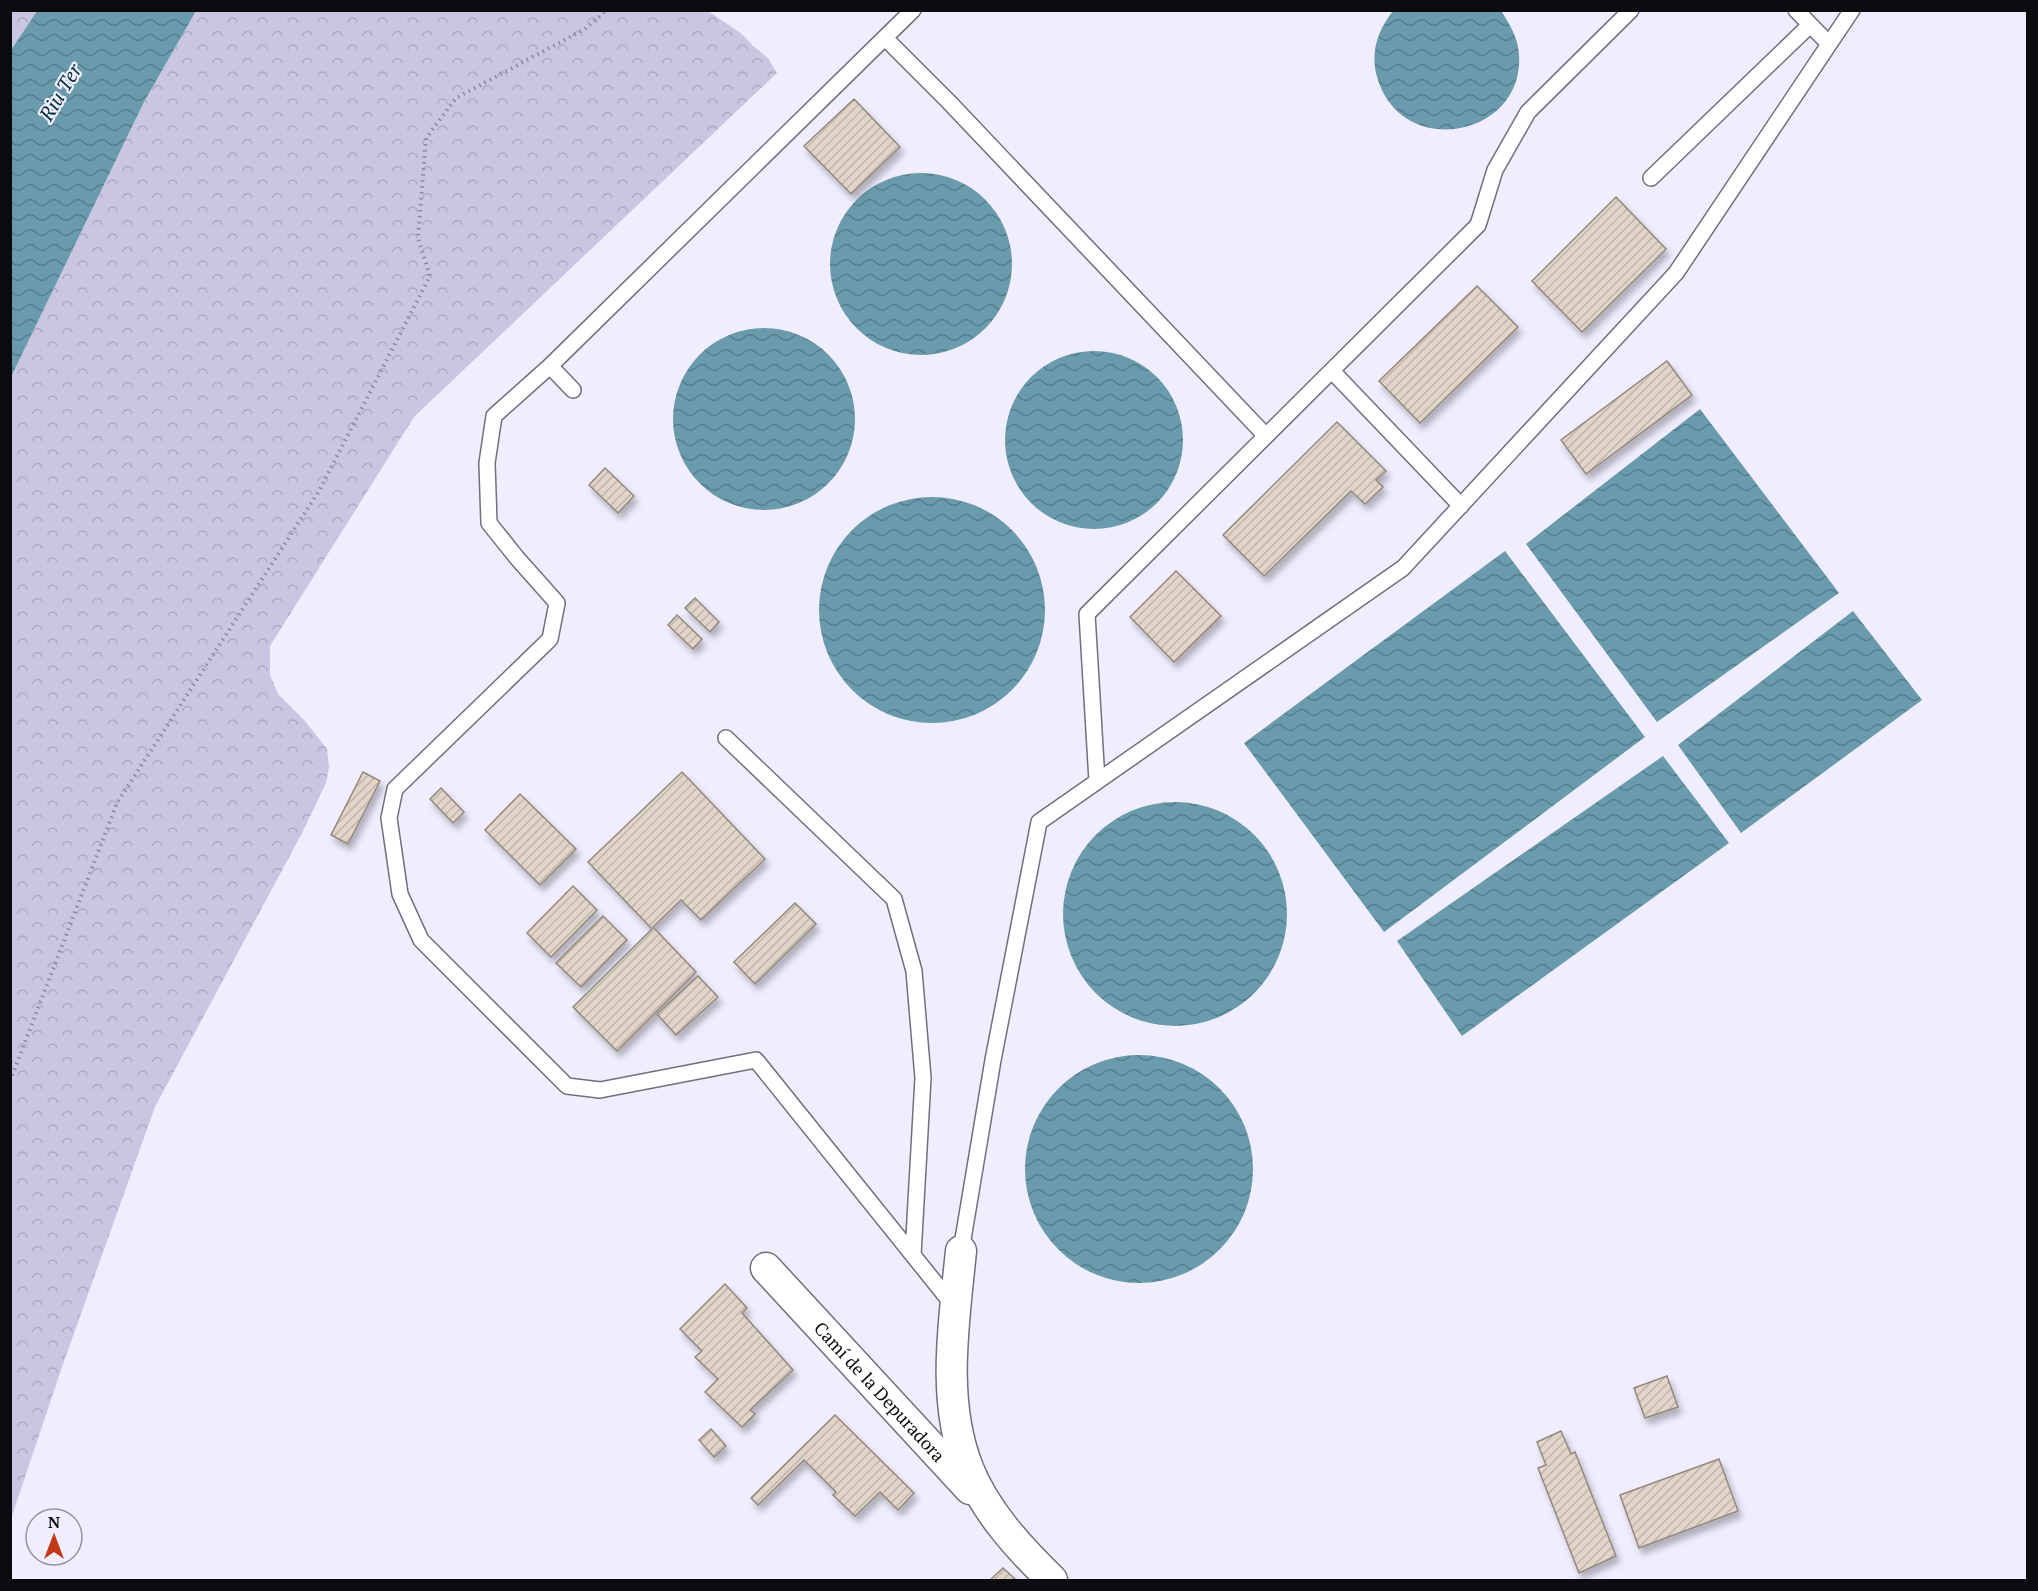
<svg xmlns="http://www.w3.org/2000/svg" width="2038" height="1591" viewBox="0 0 2038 1591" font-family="'PT Serif',serif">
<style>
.forest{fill:url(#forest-crowns)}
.water{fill:url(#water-waves)}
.building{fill:url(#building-hatch);stroke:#93887d;stroke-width:1.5;filter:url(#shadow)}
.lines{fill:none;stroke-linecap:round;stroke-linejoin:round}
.service-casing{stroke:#716f7d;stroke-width:18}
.minor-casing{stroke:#716f7d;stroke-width:33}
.path{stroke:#8c8a95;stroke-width:4;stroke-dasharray:1.5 4.5;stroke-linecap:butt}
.service{stroke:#fff;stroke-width:15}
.minor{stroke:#fff;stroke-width:30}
.labels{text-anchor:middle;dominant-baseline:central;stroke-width:4.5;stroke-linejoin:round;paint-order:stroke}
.street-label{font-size:18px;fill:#0c0b10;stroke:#f0eefe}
.water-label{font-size:20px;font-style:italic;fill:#002f3c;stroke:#f0eefe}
</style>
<defs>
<pattern id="forest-crowns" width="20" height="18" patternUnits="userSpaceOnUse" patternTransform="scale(1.5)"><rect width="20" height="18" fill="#cac6e2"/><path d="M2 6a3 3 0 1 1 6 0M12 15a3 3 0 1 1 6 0" fill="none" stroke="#aca9c1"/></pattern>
<pattern id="water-waves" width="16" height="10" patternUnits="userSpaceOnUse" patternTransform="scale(1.5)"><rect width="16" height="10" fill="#6a9bac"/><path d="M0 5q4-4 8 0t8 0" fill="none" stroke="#567d8b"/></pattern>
<pattern id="building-hatch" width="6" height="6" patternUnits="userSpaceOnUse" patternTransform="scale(1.5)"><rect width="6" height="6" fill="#e1d4c8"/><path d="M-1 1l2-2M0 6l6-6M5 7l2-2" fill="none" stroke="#c0b5ab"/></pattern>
<filter id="shadow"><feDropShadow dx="3.5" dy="6" stdDeviation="3" flood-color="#0004"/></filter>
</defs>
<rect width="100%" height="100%" fill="#f0eefe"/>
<path class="forest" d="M 11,11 L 37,11 L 11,50 Z
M 196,11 L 708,11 L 742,34 L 753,46 L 768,58 L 777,73 L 414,417 L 270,646 L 270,675 L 278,694 L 305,721 L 327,749 L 329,767 L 326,783 L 302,833 L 155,1107 L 62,1367 L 11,1519 L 11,377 L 144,102 Z"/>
<path class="water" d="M 37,11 L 196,11 L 144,102 L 11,377 L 11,50 Z
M 1393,11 L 1502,12 C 1510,25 1518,38 1519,54 C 1525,135 1407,160 1379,83 C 1369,57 1376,32 1393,11 Z
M830 264a91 91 0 1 1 182 0a91 91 0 1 1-182 0Z
M673 419a91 91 0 1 1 182 0a91 91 0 1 1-182 0Z
M1005 440a89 89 0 1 1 178 0a89 89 0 1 1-178 0Z
M 1700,409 L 1839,593 L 1657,722 L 1526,544 Z
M819 610a113 113 0 1 1 226 0a113 113 0 1 1-226 0Z
M 1505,551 L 1645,737 L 1384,932 L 1244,743 Z
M 1853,611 L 1922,700 L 1741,833 L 1678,745 Z
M 1663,756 L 1729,843 L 1462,1036 L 1397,941 Z
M1063 914a112 112 0 1 1 224 0a112 112 0 1 1-224 0Z
M1025 1169a114 114 0 1 1 228 0a114 114 0 1 1-228 0Z"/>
<path class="building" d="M 854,99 L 900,147 L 851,194 L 804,146 Z
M 1616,197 L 1666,249 L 1582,332 L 1532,281 Z
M 1477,286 L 1518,327 L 1420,423 L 1379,381 Z
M 1667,361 L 1692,395 L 1586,474 L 1561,440 Z
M 1337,422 L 1386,471 L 1376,480 L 1383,487 L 1365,504 L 1351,491 L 1264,576 L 1223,535 Z
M 605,468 L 634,496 L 618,513 L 589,485 Z
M 1176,571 L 1221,616 L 1174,662 L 1130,617 Z
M 695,598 L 719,622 L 710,632 L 685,608 Z
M 677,615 L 702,639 L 693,649 L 668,625 Z
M 363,772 L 380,781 L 348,844 L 331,835 Z
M 682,772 L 765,859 L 701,920 L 681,900 L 653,927 L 696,972 L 617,1051 L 573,1007 L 652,929 L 588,862 Z
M 441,788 L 464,812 L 453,823 L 430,799 Z
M 520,794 L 576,849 L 540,885 L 485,830 Z
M 573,886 L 597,910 L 551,957 L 527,933 Z
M 795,903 L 816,924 L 755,984 L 734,962 Z
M 603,916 L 627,940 L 581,987 L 556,963 Z
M 698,976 L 718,997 L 676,1035 L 657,1014 Z
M 725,1284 L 747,1308 L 742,1313 L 793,1370 L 750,1410 L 755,1414 L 742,1427 L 705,1392 L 718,1379 L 695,1357 L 702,1351 L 680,1329 Z
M 1667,1376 L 1678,1407 L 1645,1418 L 1634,1388 Z
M 835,1415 L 914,1493 L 898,1510 L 880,1492 L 855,1516 L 833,1495 L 836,1492 L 804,1460 L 758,1505 L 751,1498 Z
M 711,1429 L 726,1446 L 714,1457 L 699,1440 Z
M 1561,1431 L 1571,1454 L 1575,1452 L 1616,1556 L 1579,1573 L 1538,1468 L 1546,1465 L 1537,1442 Z
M 1719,1459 L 1738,1511 L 1639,1548 L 1620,1495 Z
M 1003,1568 L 1016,1580 L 990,1580 Z"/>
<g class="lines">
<defs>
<path id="service" d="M 1796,10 L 1829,44
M 885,38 L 949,102 L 1266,436
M 1651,178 L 1810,25
M 550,366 L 494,416 L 487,463 L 489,523 L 517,558 L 557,603 L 550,639 L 395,789 L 389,818 L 400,894 L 421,940 L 567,1086 L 600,1090 L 756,1060 L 953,1305
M 1332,371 L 1461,506
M 573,390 L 550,366 L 913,10
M 726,738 L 894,899 L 914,971 L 923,1078 L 913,1255
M 1097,781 L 1087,614 L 1478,225 L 1495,170 L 1528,112 L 1631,10
M 961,1251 L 993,1060 L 1039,822 L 1403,568 L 1676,273 L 1852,10"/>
<g id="minor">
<path d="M 961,1251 C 954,1322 941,1400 968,1468 C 985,1511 1019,1548 1052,1580"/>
<path id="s1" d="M 766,1268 L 970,1489"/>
</g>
</defs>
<use href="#service" class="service-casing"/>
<use href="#minor" class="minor-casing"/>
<path class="path" d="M 10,1081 L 117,803 L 319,491 L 430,276 L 418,238 L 426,138 L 456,98 L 585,29 L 607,10"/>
<use href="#service" class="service"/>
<use href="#minor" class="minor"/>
</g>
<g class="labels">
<g class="street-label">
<text stroke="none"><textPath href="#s1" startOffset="168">Camí de la Depuradora</textPath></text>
</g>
<g class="water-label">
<text transform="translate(60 92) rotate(-59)">Riu Ter</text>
</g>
</g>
<rect width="2038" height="1591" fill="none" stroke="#0c0b10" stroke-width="24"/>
<g transform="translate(54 1537)"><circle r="28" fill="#f0eefe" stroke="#95939f" stroke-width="1.5"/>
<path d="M0-4.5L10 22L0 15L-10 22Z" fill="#c23819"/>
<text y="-9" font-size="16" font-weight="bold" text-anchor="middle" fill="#0c0b10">N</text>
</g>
</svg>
